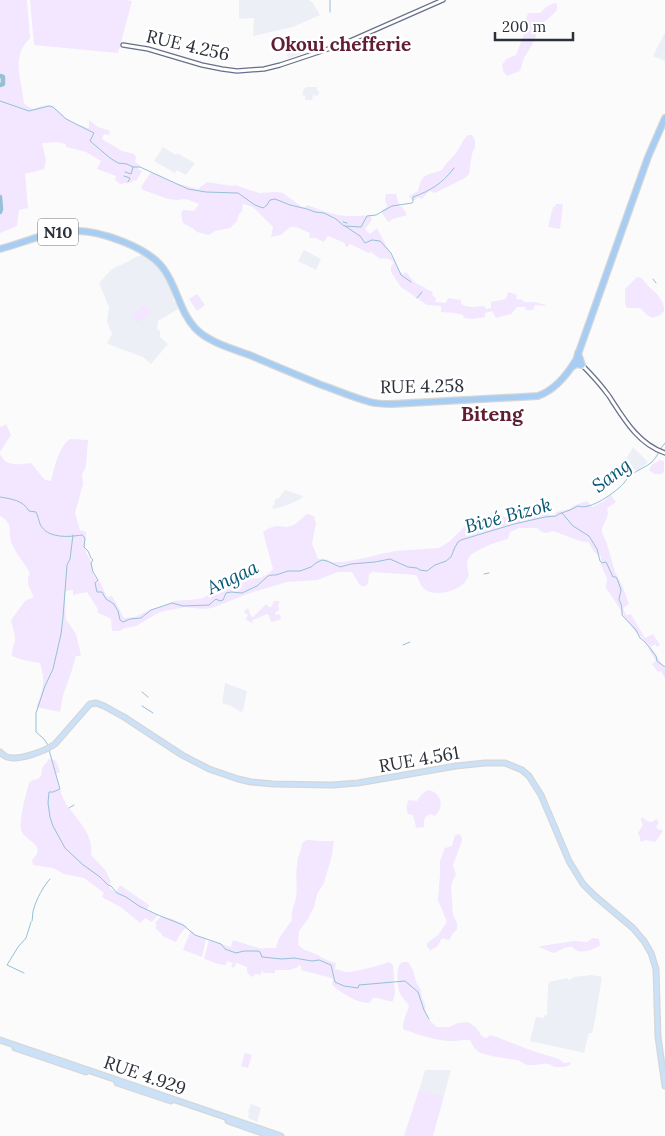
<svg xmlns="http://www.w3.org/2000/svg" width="665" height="1136" viewBox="0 0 665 1136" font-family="Lora,serif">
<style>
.built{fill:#eceff6}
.green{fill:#f2e7fe}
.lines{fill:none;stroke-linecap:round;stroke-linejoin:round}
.stream{stroke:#96c0d5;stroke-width:1}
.river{stroke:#96c0d5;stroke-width:4.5}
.minor-casing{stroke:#677089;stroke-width:5.5}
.major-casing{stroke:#d5d6d8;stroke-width:7}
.highway-casing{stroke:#d5d6d8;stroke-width:8}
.minor{stroke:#fff;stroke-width:3}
.major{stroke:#cbe1f8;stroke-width:4.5}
.highway{stroke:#a8cdf3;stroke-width:5.5}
.labels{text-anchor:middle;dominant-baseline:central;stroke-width:5;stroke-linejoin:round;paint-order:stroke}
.shield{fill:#fff;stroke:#6b6e75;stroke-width:1}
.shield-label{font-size:16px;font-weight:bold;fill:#2c303a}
.street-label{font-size:18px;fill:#2c303a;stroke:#fff}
.neighbourhood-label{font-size:19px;font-weight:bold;fill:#611d32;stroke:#fff}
.water-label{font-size:19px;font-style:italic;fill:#075875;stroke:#fff}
.quarter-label{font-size:20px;font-weight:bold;fill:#611d32;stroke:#fff}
</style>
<rect width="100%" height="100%" fill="#fbfbfb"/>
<path class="built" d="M 239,0 L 309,0 L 313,3 L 320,15 L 293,27 L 253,36 L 254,18 L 239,19 Z
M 664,34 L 665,34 L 665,61 L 653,56 Z
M 300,41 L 304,53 L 288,58 L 284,46 Z
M 307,87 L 317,87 L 317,90 L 319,91 L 318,96 L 313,95 L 312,100 L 305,100 L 305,96 L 302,95 L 304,89 Z
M 163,147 L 176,155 L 177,153 L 195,163 L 186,175 L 177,170 L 175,173 L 154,161 Z
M 304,250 L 321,259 L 316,270 L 298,261 Z
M 142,254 L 160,270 L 169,285 L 174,297 L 173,298 L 174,302 L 176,302 L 178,309 L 158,321 L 157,329 L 160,331 L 160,337 L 168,344 L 151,364 L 143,357 L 118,348 L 107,343 L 112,334 L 107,322 L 109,307 L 99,283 L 112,269 L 125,263 Z
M 633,447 L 648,462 L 638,471 L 633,469 L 625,474 L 618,467 L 630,453 Z
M 285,490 L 303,496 L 301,499 L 285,506 L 274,509 L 272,507 L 275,503 L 274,502 L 276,498 L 278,499 Z
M 225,683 L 247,691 L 243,711 L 241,712 L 231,706 L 222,703 Z
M 592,975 L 602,977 L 594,1025 L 592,1033 L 589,1033 L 584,1053 L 530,1041 L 536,1017 L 544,1018 L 545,1015 L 547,1015 L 548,985 L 549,982 L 567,978 L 568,980 L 571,979 L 573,977 Z
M 425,1070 L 451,1070 L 444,1096 L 419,1090 Z
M 251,1104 L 261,1108 L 257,1122 L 250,1119 L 248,1117 L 249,1113 L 248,1112 Z"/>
<path class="green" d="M 0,0 L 27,0 L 30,38 C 10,58 22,79 24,104 L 33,109 C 56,101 51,107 68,119 C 74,123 80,125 87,128 L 89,128 L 89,120 L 98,127 L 110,131 L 109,135 L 104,134 L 102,139 L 122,151 L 134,154 L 136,157 L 135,162 L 140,165 L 138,169 L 142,171 L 136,181 L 134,180 L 131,183 L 128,182 L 127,183 L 120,184 L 115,180 L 116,176 L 97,169 L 101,161 L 86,152 L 66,147 L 66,144 L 57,142 L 42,143 L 46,160 L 44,169 L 25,174 L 28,208 L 19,210 L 17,226 L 0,233 Z
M 30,0 L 125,0 L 132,1 L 118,53 L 34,45 Z
M 554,3 L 557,4 L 557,10 L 548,19 L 540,25 L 537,30 L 535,40 L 524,58 L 520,71 L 507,76 L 503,71 L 502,65 L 506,59 L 516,55 L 525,31 L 529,27 L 526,19 L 528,13 L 540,13 L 546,7 Z
M 468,135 L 471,135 L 473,136 L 475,141 L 475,147 L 472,154 L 469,174 L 465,178 L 435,193 L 429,191 L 422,199 L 418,197 L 415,200 L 412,200 L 409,196 L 418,191 C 422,172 427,176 442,170 C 446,163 451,159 456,153 C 461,147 462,140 468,135 Z
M 151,172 L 176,183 L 198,189 L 207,182 L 232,186 L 235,185 L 259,193 L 277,192 L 283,193 L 302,207 L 305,207 L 307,205 C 316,208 325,212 334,214 C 345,217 358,216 370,215 L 372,220 L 365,229 L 370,234 L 377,228 L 399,270 L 403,274 L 406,272 C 412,280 416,285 426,288 L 426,289 L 433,292 L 432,295 L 436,298 L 435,302 L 446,303 L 448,298 L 461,300 L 461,304 C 469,308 475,307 484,306 L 486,309 L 491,308 L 491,302 L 506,299 L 508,292 L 517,295 L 516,299 L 523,300 L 524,302 C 527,302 530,302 533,302 C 537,302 541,304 546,305 L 546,306 L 535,305 L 533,310 L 525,310 L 526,307 L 517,307 L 511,314 L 496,318 L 492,311 L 485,313 L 485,317 L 472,319 L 464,318 L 463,315 L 455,313 L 441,312 L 441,306 L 427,305 L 401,287 L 391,272 L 391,266 L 394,263 C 391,259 385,257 380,259 L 371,252 L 369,253 L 350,244 L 347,247 L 345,246 L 345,243 L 328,236 L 327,237 L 324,242 L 316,238 L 309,238 L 310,233 L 296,227 L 290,227 L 281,235 L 271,237 L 273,227 L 253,207 L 243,204 L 242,211 L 239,214 L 237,221 L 230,228 L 215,231 L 209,235 L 197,232 L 192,228 L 183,223 L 181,214 L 183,210 L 194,211 L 199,204 L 186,199 L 176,200 L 168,199 L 143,190 L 141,187 Z
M 386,194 L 396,194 L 399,205 L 403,208 L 407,215 L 393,219 L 388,222 L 382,213 L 382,210 L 387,207 L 385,200 Z
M 556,204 L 563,204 L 560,229 L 548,227 L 553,207 L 555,207 Z
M 637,277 L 642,278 C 642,279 647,284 647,285 C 654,291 665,300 664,311 C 662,315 657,316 653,318 L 647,315 L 640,308 L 627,308 L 625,303 L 625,289 Z
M 197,294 L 205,305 L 197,311 L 189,299 Z
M 146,304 L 152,313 L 137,323 L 131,314 Z
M 6,424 L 11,435 L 0,452 L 0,426 L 2,427 Z
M 70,439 L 88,440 L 86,466 L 82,475 L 83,484 L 75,513 L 80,530 L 86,532 C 86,539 84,546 86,552 C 87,556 91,559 92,563 C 93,571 91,576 99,580 L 107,597 L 112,596 L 124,618 L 135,617 L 149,610 L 164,606 L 174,601 L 200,599 L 209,595 L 217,588 L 228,584 L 247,579 L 261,578 C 265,575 270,573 273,569 L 263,532 L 269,528 L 277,526 L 287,527 L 294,525 L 307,514 L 314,516 L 316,523 L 312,544 L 318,559 L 325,559 L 332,562 L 344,562 L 370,557 L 376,555 L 395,551 L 439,548 L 450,541 L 465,526 L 482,517 L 493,514 L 498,514 L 505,517 L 522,512 L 534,512 L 536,515 L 537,515 L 539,511 L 548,511 L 549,515 L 555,515 L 556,512 L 569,509 L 573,506 L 586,501 L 588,502 L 592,507 L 604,501 L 611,495 L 616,502 L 607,508 L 608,513 L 607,518 L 602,528 L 602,532 L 607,544 L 615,572 L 622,585 L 629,604 L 623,608 L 626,615 L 631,614 L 645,638 L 653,634 L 660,645 L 657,647 L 655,644 L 651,647 L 665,669 L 665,678 L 661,671 L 658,672 L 652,664 L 656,661 L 649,650 L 650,648 C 645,639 637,635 631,626 C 622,614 615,600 606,588 L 606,586 L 607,579 L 601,565 L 601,556 L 594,552 L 590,545 L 588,542 L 580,541 L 553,531 L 546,533 L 542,532 L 537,528 L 519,528 L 510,532 L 508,539 C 499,541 472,550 468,559 C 466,564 468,570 469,575 C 469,576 465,582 465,582 C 457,592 434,597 424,589 C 420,585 419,579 416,575 L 373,572 L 369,574 L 368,584 L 363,587 L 359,584 L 352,572 L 338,572 L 317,580 L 287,582 L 250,593 L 212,608 L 203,609 L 185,607 L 165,611 L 158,613 L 136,626 L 125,628 L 119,631 L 112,631 L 111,619 L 97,612 L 98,609 L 87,592 L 73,595 L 73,590 L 66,591 L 65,599 L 66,619 L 76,634 L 81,655 L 80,656 L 76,656 L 71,673 L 63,695 L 60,712 L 36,707 C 43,690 46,681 40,663 L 23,660 L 12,656 C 11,649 15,646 15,639 C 15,633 12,626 11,620 L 25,601 L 34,597 C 30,589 25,582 30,573 C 25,563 17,556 13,546 C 6,533 16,525 0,516 L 0,454 C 2,456 3,459 5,461 C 12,466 23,464 31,463 L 45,480 L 51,481 C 55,466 58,448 70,439 Z
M 660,460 L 664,461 L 664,472 L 661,474 L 654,474 L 649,470 L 652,465 Z
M 274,601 L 279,601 L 280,603 L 278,604 L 279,610 L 275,613 L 276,615 L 280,614 L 281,619 L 279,620 L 271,622 L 269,615 L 267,614 L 253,620 L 252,623 L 245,619 L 247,617 L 248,615 L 244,612 L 248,608 L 251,616 L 253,617 L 266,604 L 269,607 L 271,607 Z
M 49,759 L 51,759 L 56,761 L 60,772 L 56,774 C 58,784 61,795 66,804 C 77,820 94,834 91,855 L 106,871 L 111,882 L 108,885 L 111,889 L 116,892 L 120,885 L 149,905 L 147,910 L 158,915 L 152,922 L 145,918 L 140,923 L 122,908 L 102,897 L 104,893 L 84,878 L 64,874 L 53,868 L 33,865 L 32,860 C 48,844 25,842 21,830 C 19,819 26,794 29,783 L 33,780 L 38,779 L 41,776 L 42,768 Z
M 428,790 C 442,792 445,809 434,816 L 431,814 C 423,817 424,820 424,827 L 417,828 L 416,827 L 413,815 L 408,814 C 406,809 406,804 409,800 L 417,801 L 422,794 Z
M 642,817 L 647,821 L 652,822 L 656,819 L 659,823 L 656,827 L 659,830 L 661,829 L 663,831 L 655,842 L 646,840 L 641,842 L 640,840 L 640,837 L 638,833 L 643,825 L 641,820 Z
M 460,834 L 462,838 L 462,841 L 453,865 L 456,875 L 452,882 L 451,887 L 453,915 L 457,923 L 457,930 L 453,933 L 449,940 L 442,938 L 437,947 L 430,950 L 427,947 L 427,943 L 438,935 L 447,922 L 438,900 L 440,874 L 440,861 L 445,848 L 452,846 L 455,835 Z
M 307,840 C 316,840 324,842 334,841 L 332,855 L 324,883 L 317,894 L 314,907 L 308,919 L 299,931 L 298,945 C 305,951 306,950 313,953 C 322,957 325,960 336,963 L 335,969 L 346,972 L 351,972 L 377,966 L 389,962 L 393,965 L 395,994 L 393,1001 C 386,1002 381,997 373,998 L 369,1003 C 357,1003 341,993 332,985 L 333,979 L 328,977 L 301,970 L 301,966 L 299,965 L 298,967 L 290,970 L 275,970 L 275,973 L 263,973 L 263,971 L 262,970 L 261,975 L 256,974 L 251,977 L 247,972 L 247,967 L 237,963 L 233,968 L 231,966 L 233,963 L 227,961 L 226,965 C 218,965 212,961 204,959 L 209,940 L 231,947 L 233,940 L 262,949 L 266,948 L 276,948 L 279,938 L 292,920 C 290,912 295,905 296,897 C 298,887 295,876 297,865 C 297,857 302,850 302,843 Z
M 161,916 L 168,918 L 173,919 L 187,926 L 179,936 L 176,942 L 162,936 L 162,934 L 155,928 L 157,925 L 155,923 Z
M 191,930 L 196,935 L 206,939 L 202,957 L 183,950 Z
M 592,938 L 599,939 L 600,945 C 595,949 583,954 576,950 C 571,947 575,946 569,947 C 563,947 558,952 553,953 L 539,947 L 541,946 L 574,941 L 587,942 Z
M 403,962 L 408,962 L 413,970 L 416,982 L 421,990 L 422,998 L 425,1004 L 426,1013 L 430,1021 L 437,1027 L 449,1027 L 458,1023 L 468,1022 C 471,1024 475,1026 477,1029 C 481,1033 480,1037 487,1038 L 490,1035 L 494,1036 L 533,1051 L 559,1059 L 564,1063 L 566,1063 L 569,1062 L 571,1063 L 570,1065 L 565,1067 L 554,1067 C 546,1060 537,1067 528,1065 C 524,1064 521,1061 517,1060 C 508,1059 487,1056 479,1052 C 474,1049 472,1044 470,1040 C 463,1039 456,1042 449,1041 C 434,1040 420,1035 405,1030 L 403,1029 C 402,1020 408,1013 409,1005 C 406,1002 403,999 401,995 C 396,987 397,973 399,965 Z
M 245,1053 L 252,1055 L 248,1068 L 241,1066 Z
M 419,1090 L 444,1096 L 433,1136 L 404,1136 Z"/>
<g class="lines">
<path class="stream" d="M 330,12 L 330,0
M 0,101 L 29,111 L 49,106 L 53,107 L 66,119 L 94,133 L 90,141 L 110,158 L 118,163 L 127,164 L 133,167 L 140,167 L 188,189 L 206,192 L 238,193 L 255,205 L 263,208 L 267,205 L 270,200 L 275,199 L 290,205 L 307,209 L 315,212 L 324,213 L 336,219 L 344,226 L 361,227 L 367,216 L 376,215 L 392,206 L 412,203 L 413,202 L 413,197 C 430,191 443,183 454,168
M 125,172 L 131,174 L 133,167
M 124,176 L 130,178 L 128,182
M 343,222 L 347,223
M 345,226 L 360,236 L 365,243 L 372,240 L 380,241 L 391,253 L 401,275 L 411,282
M 653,279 L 656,283
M 417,298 L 422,292
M 0,497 C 11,499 23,500 29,511 L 36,512 C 38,516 39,521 40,524 C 47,539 69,537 82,535 L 85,538 L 84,547 L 88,551 L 91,558 L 93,560 L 91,563 L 93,572 L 98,580 L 95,583 L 97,592 L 102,592 L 106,599 L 114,604 L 118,611 L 120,620 L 123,622 L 130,619 L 141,618 L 151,610 L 172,603 L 183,606 L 209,605 L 216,599 L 220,601 L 223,600 L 226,593 L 231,592 L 242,593 L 257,586 L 268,576 L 272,575 L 276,575 L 288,571 L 300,571 L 311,567 L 316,563 L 322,560 L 327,561 L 340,567 L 351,564 L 375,562 L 390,559 L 408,567 L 417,568 L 420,570 L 427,571 L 435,565 L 446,561 L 451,557 L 455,547 L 458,542 L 461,540 L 514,524 L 545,517 L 556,516 L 559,514 L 570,510 L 578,506 C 590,511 616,492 624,483 C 627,479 628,476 632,474 C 638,470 646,467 652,462 C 658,456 660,448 665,443
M 562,513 L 573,526 L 589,536 L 597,549 L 600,561 L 602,563 L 606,562 L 613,577 L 616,577 C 618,580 620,587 621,590 C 621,593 619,596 619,600 C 622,605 622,609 622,615 L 636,630 L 640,638 L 645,642 L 656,656 L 657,661 L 665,667
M 484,574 L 489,573
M 403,645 L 410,642
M 142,692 L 148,697
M 142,706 L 153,713
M 48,745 L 44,739 L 36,732 L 36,713 L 45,686 L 53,669 L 61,634 L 63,617 L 67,565 L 70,559 L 73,535
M 49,750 L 60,789 L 53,792 L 49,792 L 48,803 L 50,817 L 53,826 L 65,848 L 82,864 L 100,877 L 108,885 L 111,886 L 117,893 L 126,897 L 139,906 L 158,915 L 183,925 L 195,935 L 221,944 L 225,949 L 236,953 L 244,951 L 258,951 L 260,952 L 262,957 L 282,959 L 294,958 L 312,961 L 319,960 L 331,965 L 335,982 L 344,986 L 358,988 L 359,985 L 405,981 L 418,992 L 424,1010 L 429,1019
M 69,808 L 74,805
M 32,921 C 33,917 32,913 34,908 C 37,898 43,887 50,879
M 24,973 L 7,965 L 18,947 L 26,938 L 31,922"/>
<path class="river" d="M 0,76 L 3,77 L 3,84 L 0,85
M 0,197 L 1,209 L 0,212"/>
<defs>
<path id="minor" d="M 123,45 L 148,49 L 202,65 L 222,69 L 237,71 L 264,69 L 280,65 L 343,44 L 443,0
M 581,364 C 591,374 601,385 609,396 C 624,419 638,444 665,453"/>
<path id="major" d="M 0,752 C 2,754 4,756 7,757 C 19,761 45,751 55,744 L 90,704 L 96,703 L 104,706 L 124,717 L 182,755 L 209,769 L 238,779 L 251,782 L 273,784 L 332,785 L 358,783 L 456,766 L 485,763 L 505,763 L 522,770 L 529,776 L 541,795 L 569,861 L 583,884 L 595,896 L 633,928 L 644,941 L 651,953 L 656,969 L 658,1037 L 665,1086
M 0,1040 L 281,1136
M 15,1048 L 86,1072
M 117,1083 L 171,1101
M 228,1121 L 271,1136"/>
<path id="highway" d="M 0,249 C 23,243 46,232 70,231 C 97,229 150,247 165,271 C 177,288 180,312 195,328 C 209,343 234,349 252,356 C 275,366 297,375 319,384 C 336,390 352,397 370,402 C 377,404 384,404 392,404 L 538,396 C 555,390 567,375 576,360 L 648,157 L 665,118
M 572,367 L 576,364 L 582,365 L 578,353"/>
</defs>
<use href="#minor" class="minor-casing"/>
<use href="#major" class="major-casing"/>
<use href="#highway" class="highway-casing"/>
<use href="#minor" class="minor"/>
<use href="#major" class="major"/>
<use href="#highway" class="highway"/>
</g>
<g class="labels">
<rect class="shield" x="38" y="218.5" width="40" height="27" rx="4"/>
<g class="shield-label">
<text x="58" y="232">N10</text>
</g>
<g class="street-label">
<text transform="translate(188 45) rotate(13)">RUE 4.256</text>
<text transform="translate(422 386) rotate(-1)">RUE 4.258</text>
<text transform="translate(419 759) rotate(-10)">RUE 4.561</text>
<text transform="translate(145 1075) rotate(19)">RUE 4.929</text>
</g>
<g class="neighbourhood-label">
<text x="341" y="44">Okoui chefferie</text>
</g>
<g class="water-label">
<text transform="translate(611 475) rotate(-37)">Sang</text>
<text transform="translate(508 515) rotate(-15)">Bivé Bizok</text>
<text transform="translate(232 577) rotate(-25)">Angaa</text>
</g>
<g class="quarter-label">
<text x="492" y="413">Biteng</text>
</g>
</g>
<path d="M495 32v8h78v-8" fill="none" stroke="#2c303a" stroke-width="2.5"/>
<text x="502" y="32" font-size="15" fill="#2c303a" stroke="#ffffff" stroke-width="4" paint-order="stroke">200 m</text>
</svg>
